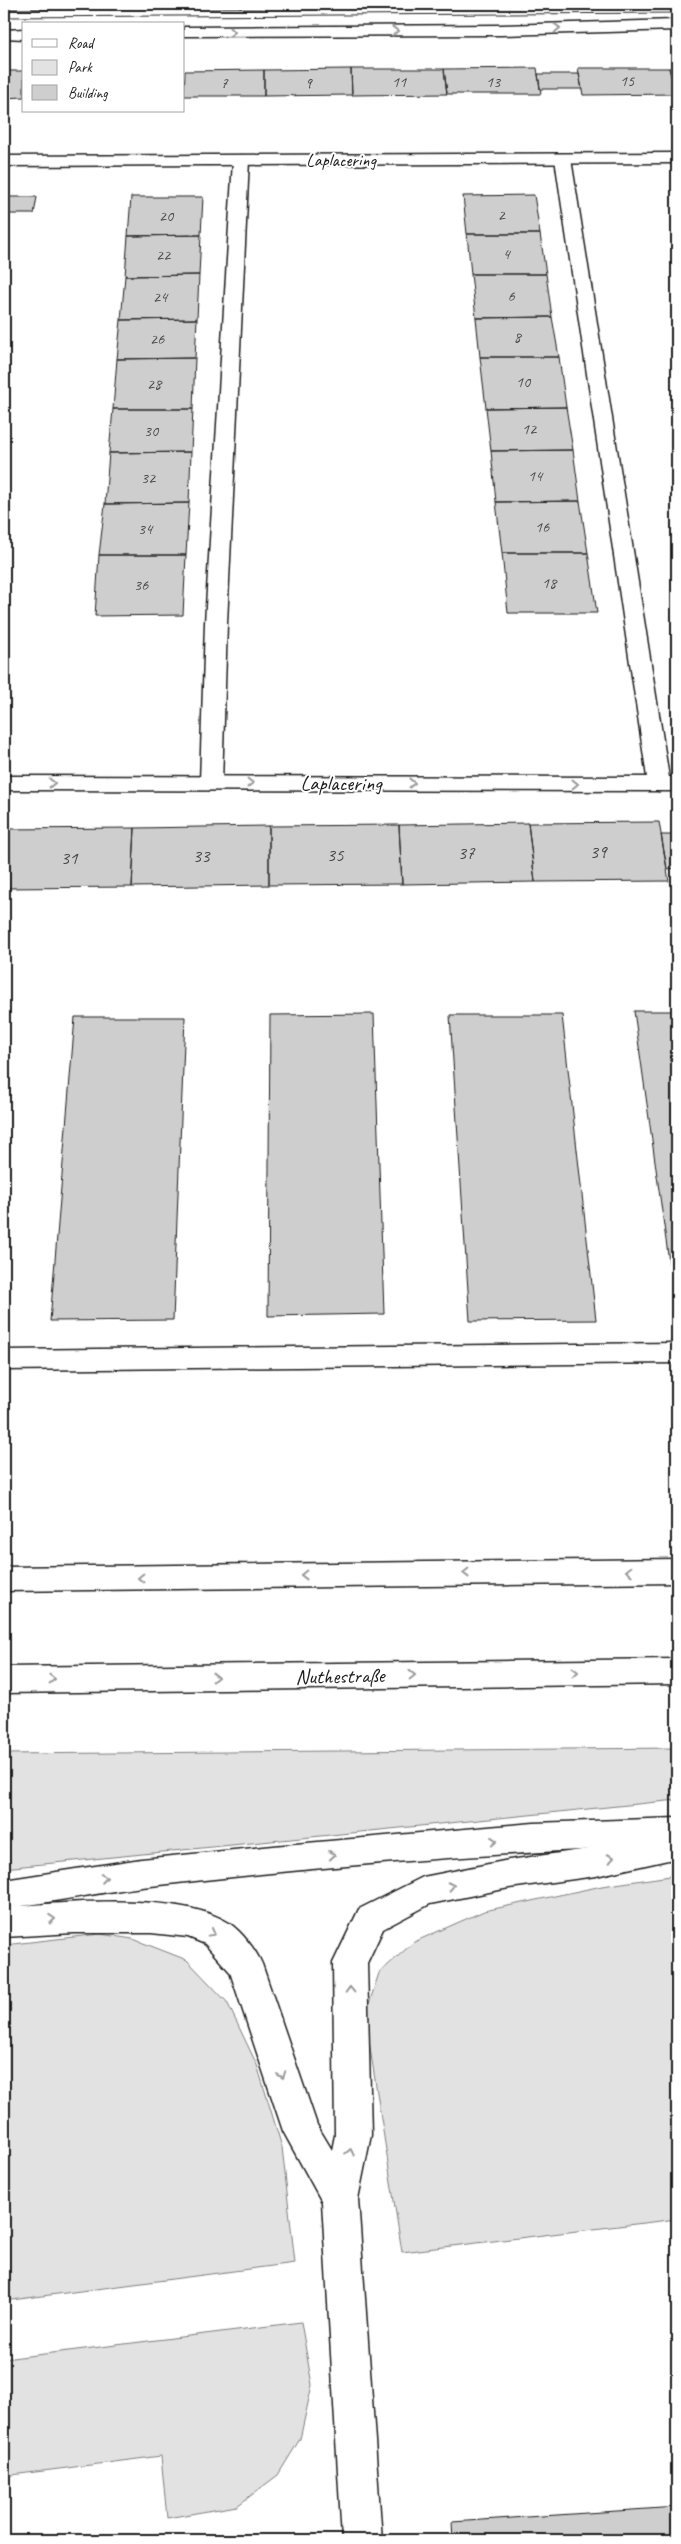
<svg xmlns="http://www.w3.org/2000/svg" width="681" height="2544" viewBox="0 0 681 2544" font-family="Caveat,sans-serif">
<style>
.green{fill:#e2e2e2;stroke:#7f7f7f}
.building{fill:#cecece;stroke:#1c1c1c}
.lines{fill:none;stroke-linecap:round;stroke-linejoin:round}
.service-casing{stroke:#1c1c1c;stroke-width:3}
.minor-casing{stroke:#1c1c1c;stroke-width:3}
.tertiary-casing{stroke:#1c1c1c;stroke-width:3}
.trunk-casing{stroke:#1c1c1c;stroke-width:3}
.service{fill:#fff;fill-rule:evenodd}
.minor{fill:#fff;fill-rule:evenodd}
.tertiary{fill:#fff;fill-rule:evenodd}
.trunk{fill:#fff;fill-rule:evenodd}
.tram{stroke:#1c1c1c;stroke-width:1}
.oneway{stroke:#999}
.labels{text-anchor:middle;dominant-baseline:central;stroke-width:4;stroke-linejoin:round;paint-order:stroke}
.far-number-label{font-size:16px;fill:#484848}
.far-street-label{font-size:18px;fill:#1c1c1c;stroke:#fff}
.number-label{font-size:19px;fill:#484848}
.street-label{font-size:21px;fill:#1c1c1c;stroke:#fff}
</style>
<rect width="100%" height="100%" fill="#fff"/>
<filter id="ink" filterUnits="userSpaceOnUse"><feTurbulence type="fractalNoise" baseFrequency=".02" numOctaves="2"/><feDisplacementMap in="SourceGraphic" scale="10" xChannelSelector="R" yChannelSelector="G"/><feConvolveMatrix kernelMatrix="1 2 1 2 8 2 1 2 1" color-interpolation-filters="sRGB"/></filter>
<g filter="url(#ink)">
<path class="green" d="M 677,1748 L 677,1800 L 4,1868 L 4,1754 Z
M 677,1875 L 677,2219 L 402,2252 L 365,2016 L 379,1973 L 414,1942 L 484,1911 L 602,1886 Z
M 100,1934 L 133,1939 L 187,1960 L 227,2002 L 257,2065 L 282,2147 L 295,2263 L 4,2301 L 4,1945 Z
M 301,2322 L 312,2385 L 300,2439 L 278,2475 L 237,2506 L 167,2518 L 161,2456 L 4,2476 L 4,2359 Z"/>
<path class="building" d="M 677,67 L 677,94 L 676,94 L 669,68 Z
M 537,68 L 541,94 L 447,94 L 444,69 Z
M 578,68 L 669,68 L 676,94 L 583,95 Z
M 351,69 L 352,95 L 264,96 L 264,70 Z
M 351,69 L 444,69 L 447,94 L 352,95 Z
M 264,70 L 264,96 L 184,96 L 185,71 Z
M 4,71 L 24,71 L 24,97 L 4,98 Z
M 538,74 L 579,74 L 582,89 L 540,89 Z
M 534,195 L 540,234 L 467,234 L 463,196 Z
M 4,197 L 37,197 L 34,214 L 4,214 Z
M 131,197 L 203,197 L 201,235 L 128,236 Z
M 467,234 L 540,234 L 546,274 L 471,274 Z
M 201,235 L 199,275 L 125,276 L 128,236 Z
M 471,274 L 546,274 L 552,317 L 476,318 Z
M 199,275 L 197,319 L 121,320 L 125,276 Z
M 552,317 L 559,357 L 480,357 L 476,318 Z
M 197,319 L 195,358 L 117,359 L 121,320 Z
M 480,357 L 559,357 L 566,407 L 486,408 Z
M 195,358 L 193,409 L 113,409 L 117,359 Z
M 566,407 L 573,450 L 491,451 L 486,408 Z
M 113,409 L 193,409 L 191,452 L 109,453 Z
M 573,450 L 580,501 L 496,502 L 491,451 Z
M 191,452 L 189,503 L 105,504 L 109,453 Z
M 580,501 L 588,553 L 502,553 L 496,502 Z
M 189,503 L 186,555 L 99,555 L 105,504 Z
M 502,553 L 588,553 L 597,613 L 508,613 Z
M 99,555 L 186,555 L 183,615 L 95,616 Z
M 659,822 L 669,881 L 535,882 L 528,823 Z
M 528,823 L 535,882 L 402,884 L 399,825 Z
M 399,825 L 402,884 L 269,885 L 269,826 Z
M 269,826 L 269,885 L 132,887 L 135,828 Z
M 135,828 L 132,887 L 4,888 L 4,829 Z
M 661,835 L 677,835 L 677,868 L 667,869 Z
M 634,1011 L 677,1011 L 677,1319 Z
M 374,1014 L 384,1314 L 268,1316 L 270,1015 Z
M 450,1015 L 562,1015 L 596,1320 L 470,1321 Z
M 75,1017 L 185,1017 L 173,1320 L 50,1321 Z
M 677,2507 L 677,2540 L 453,2540 L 452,2522 Z"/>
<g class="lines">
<defs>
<path id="service" d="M 563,154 L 571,159 L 670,784 L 667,789 L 659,791 L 651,789 L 648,784 L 555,159 Z
M 241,155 L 249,160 L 227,623 L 222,783 L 219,788 L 211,790 L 203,788 L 200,783 L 205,623 L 233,160 Z
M 677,1343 L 677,1363 L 4,1370 L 4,1350 Z
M 677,1830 L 677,1858 L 596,1876 L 509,1888 L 430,1904 L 383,1929 L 367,1963 L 371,2135 L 358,2199 L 382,2540 L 342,2540 L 322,2202 L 283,2131 L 230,1972 L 205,1944 L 188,1937 L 151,1933 L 74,1933 L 4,1937 L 4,1907 C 62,1903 179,1891 229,1923 C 242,1932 256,1950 262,1964 L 317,2125 L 332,2150 L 335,2135 L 333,1963 L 359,1909 L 423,1877 L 509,1860 L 596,1848 Z"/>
<path id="minor" d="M 677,153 L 677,163 L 4,166 L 4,156 Z
M 4,776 L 677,777 L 677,791 L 4,790 Z"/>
<path id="tertiary" d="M 677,20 L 677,30 L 501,35 L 184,36 L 184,27 L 501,25 Z
M 24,29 L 24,39 L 4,38 L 4,30 Z"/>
<path id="trunk" d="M 677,1559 L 677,1583 L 4,1591 L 4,1567 Z
M 677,1659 L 677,1684 L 4,1693 L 4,1667 Z
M 677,1818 L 677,1846 C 498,1852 319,1866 142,1887 C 96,1893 50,1903 4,1908 L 4,1880 L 141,1859 L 284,1845 L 534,1823 Z"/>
</defs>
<use href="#service" class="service-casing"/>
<use href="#minor" class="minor-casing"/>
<use href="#tertiary" class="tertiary-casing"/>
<use href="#trunk" class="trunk-casing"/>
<use href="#service" class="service"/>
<use href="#minor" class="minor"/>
<use href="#tertiary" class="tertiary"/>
<use href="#trunk" class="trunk"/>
<path class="tram" d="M 180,8 L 677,6
M 4,9 L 152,8
M 4,17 L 677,13"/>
</g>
<defs><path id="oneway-chevron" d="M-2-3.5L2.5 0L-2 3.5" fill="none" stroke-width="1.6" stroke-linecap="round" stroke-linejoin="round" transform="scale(1.25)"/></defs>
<g class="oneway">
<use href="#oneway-chevron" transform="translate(557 28) rotate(-2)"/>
<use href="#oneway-chevron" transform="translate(395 31)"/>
<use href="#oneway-chevron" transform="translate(232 32)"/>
<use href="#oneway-chevron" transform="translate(52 783)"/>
<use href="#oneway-chevron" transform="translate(250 783)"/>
<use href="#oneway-chevron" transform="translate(412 783)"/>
<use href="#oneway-chevron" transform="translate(575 784)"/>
<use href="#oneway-chevron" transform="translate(629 1571) rotate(179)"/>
<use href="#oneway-chevron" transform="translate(466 1573) rotate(179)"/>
<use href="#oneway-chevron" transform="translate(304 1575) rotate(179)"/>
<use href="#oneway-chevron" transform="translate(141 1578) rotate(179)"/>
<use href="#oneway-chevron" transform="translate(575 1672) rotate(-1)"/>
<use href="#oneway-chevron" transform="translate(412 1675) rotate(-1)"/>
<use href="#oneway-chevron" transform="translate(215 1677) rotate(-1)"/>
<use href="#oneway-chevron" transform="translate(52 1679) rotate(-1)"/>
<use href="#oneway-chevron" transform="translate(494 1841) rotate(-5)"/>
<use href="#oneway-chevron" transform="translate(332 1855) rotate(-5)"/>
<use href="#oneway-chevron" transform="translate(611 1858) rotate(-12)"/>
<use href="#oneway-chevron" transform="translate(104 1878) rotate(-9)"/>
<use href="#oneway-chevron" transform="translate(451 1886) rotate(-12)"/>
<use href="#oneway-chevron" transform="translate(52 1919) rotate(-4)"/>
<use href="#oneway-chevron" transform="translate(212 1933) rotate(29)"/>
<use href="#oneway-chevron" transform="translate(350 1990) rotate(-91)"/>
<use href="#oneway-chevron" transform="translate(282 2075) rotate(71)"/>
<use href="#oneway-chevron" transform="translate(350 2152) rotate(-78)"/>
</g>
</g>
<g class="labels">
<g class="far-number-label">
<text x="627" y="81">15</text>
<text x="399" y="82">11</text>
<text x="493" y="82">13</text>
<text x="224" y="83">7</text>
<text x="308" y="83">9</text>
<text x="501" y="215">2</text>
<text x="166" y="216">20</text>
<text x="506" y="254">4</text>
<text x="163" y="255">22</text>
<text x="511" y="296">6</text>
<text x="160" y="297">24</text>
<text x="517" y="337">8</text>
<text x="157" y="339">26</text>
<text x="523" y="382">10</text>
<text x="154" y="384">28</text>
<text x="529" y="429">12</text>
<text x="151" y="431">30</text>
<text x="535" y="476">14</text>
<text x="148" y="478">32</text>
<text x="542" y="527">16</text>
<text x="145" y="529">34</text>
<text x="549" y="583">18</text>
<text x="141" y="585">36</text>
</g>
<g class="far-street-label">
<text x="341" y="160">Laplacering</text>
</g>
<g class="number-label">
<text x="598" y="852">39</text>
<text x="466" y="853">37</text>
<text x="335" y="855">35</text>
<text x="201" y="856">33</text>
<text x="69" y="858">31</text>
</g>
<g class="street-label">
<text x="341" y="783">Laplacering</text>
<text transform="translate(340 1676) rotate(-1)">Nuthestraße</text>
</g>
</g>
<rect width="681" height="2544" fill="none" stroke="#fff" stroke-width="20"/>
<rect x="10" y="10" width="661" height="2524" fill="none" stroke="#1c1c1c" stroke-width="2" filter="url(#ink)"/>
<rect x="22" y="22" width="162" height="90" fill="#ffffff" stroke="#a4a4a4"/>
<rect x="32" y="39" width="25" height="8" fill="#ffffff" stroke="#a4a4a4"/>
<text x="68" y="48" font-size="15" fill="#1c1c1c">Road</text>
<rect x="32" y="60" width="25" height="15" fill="#e2e2e2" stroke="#a4a4a4"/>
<text x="68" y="72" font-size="15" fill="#1c1c1c">Park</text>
<rect x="32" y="85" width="25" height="15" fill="#cecece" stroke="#a4a4a4"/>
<text x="68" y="98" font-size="15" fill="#1c1c1c">Building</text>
</svg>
